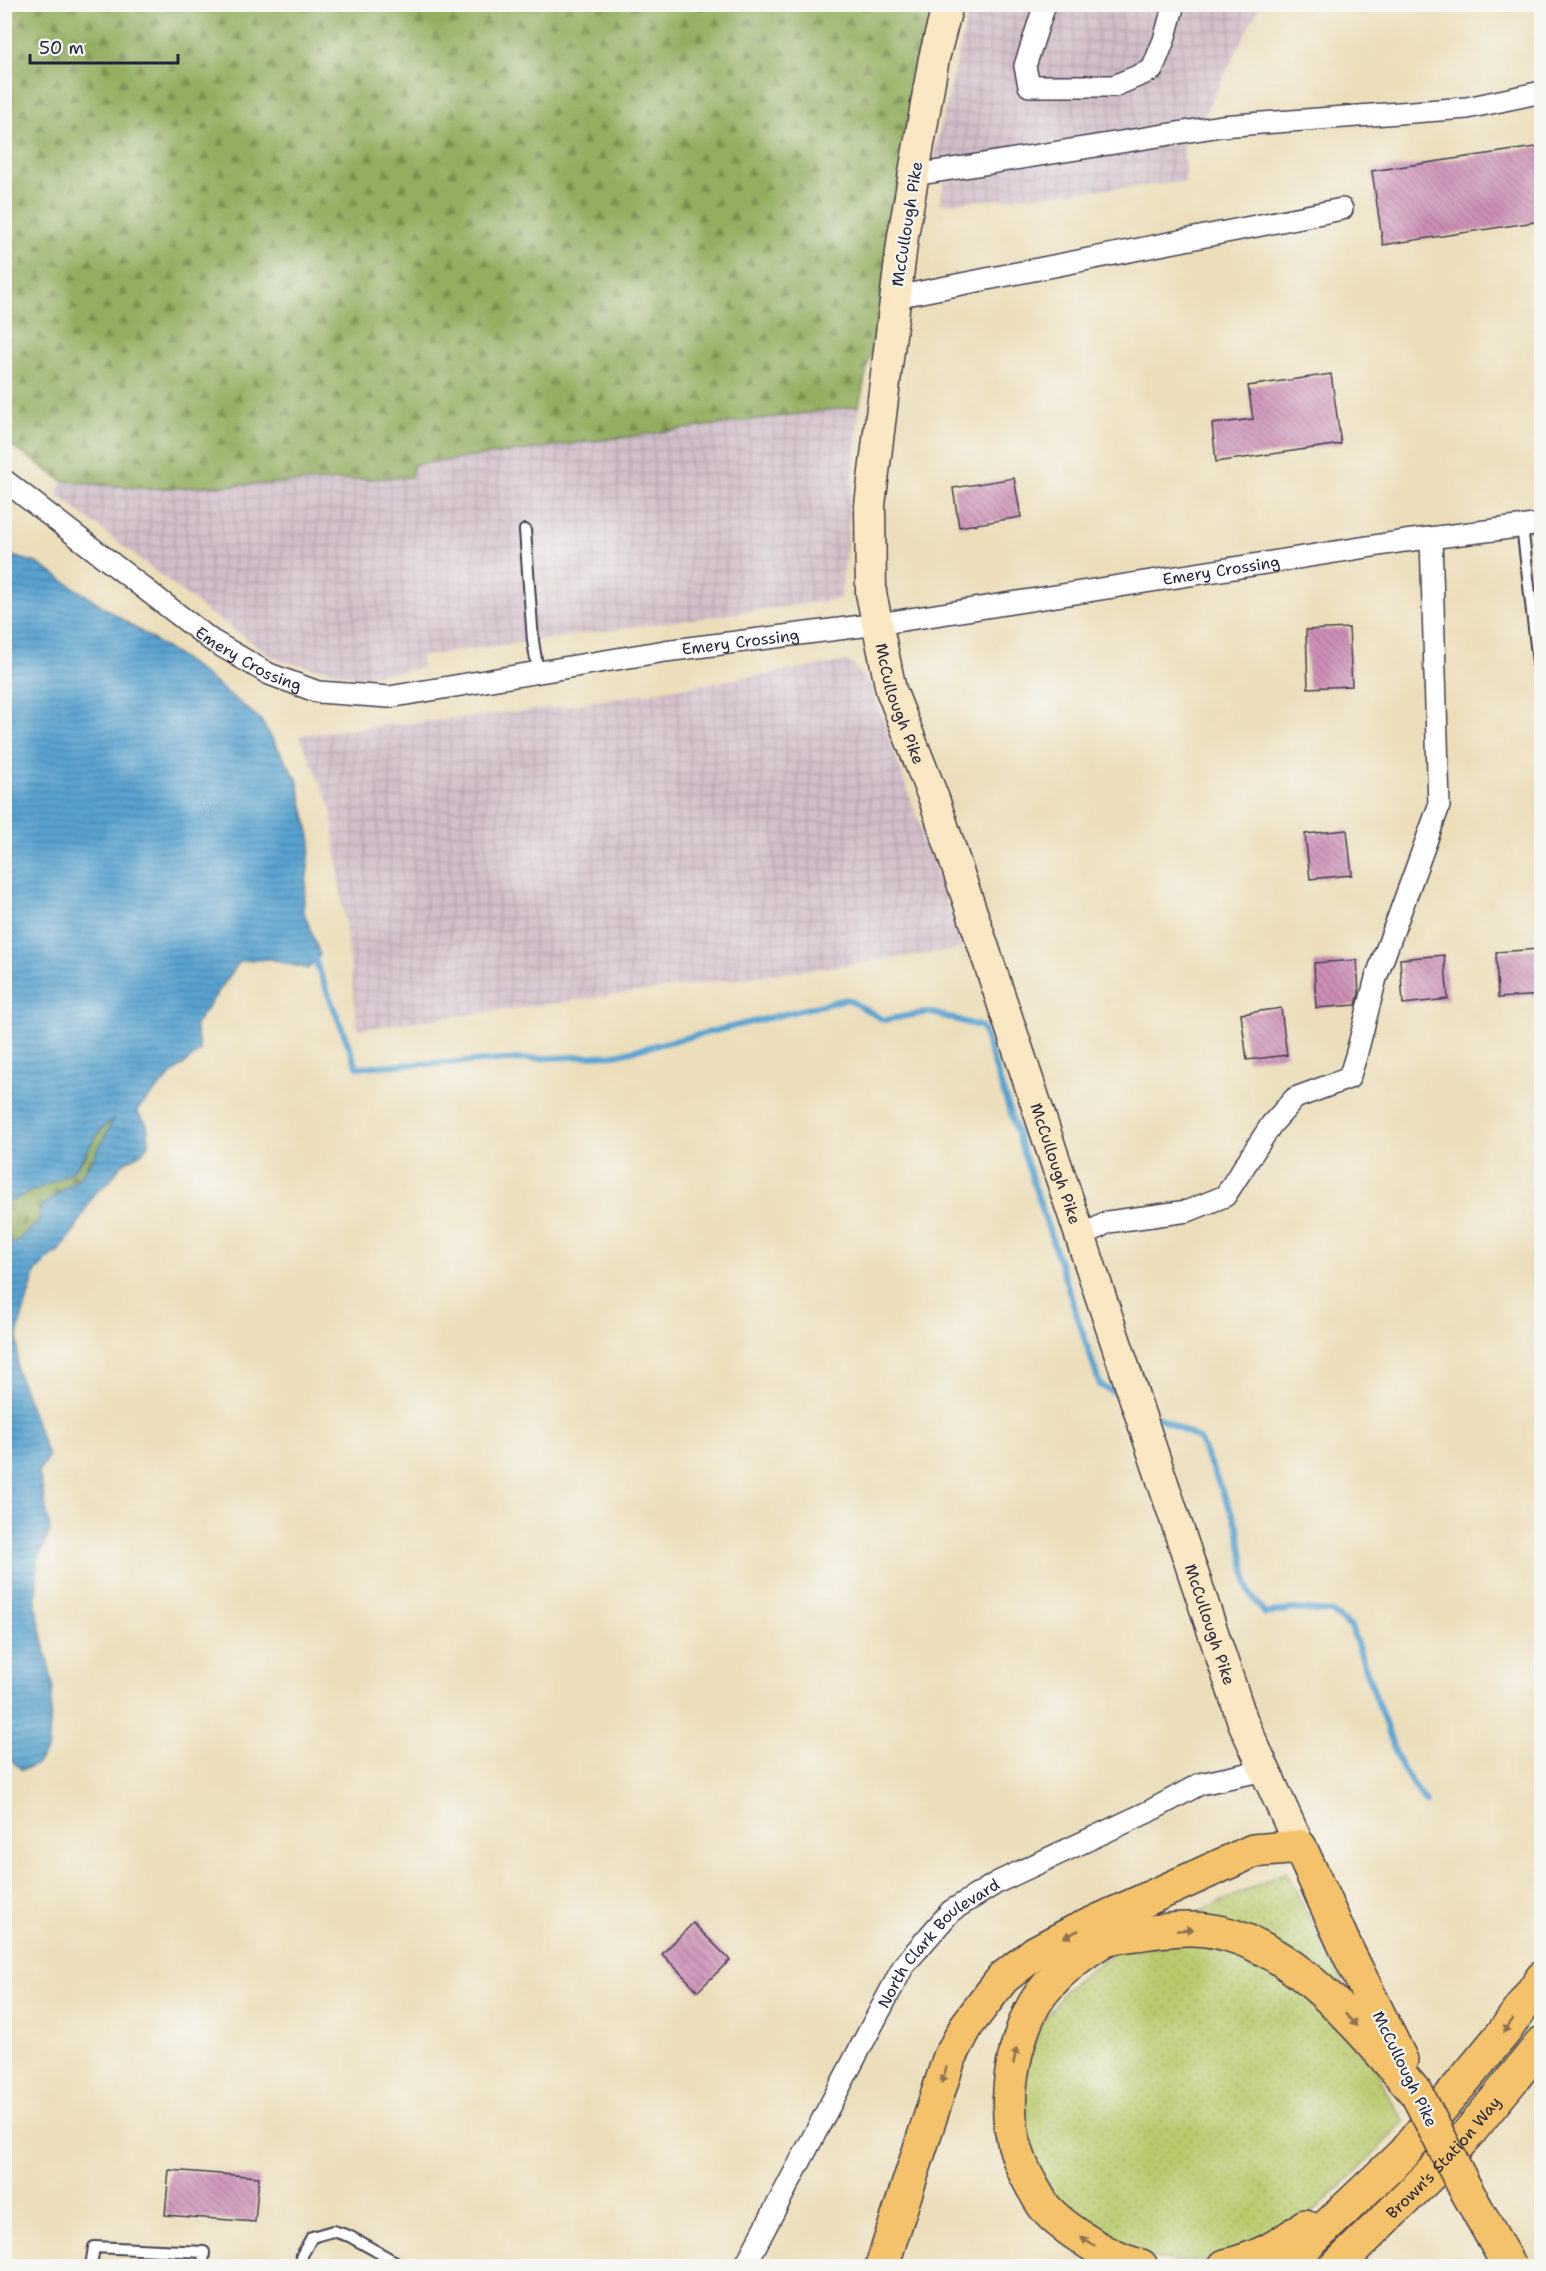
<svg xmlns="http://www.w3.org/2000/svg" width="1546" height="2271" viewBox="0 0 1546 2271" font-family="'Shantell Sans',sans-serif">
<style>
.industrial{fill:url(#industrial-grid)}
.grass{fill:url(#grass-dots);stroke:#6e7654;stroke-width:1.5}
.forest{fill:url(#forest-firs);stroke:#5a684e;stroke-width:1.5}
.water{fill:url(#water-rules);stroke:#3d6286;stroke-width:1.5}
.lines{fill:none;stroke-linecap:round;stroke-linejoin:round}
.stream{stroke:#58a3d0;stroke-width:6}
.building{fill:url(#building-back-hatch)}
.lane-casing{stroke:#403e4e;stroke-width:14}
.street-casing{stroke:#403e4e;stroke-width:24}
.secondary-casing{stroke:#403e4e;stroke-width:33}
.primary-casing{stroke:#403e4e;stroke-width:36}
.lane{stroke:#fff;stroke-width:10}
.street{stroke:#fff;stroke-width:21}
.secondary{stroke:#fae7c3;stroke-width:30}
.primary{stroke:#f3c26a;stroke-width:33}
.primary-bridge-casing{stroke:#403e4e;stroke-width:36;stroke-linecap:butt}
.primary-bridge{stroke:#f3c26a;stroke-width:33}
.oneway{fill:#8a7252}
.labels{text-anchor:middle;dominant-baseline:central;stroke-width:4.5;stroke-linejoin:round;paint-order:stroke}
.street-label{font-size:16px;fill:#22223b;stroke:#f6f6f2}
</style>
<defs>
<pattern id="industrial-grid" width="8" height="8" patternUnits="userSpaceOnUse" patternTransform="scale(1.5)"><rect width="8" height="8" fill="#d2bdc8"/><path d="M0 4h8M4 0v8" fill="none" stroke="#b4a2ad"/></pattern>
<pattern id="grass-dots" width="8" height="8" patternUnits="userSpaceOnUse" patternTransform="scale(1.5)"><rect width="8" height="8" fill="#baca6d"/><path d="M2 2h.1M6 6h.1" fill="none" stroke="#a0ad5f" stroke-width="1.8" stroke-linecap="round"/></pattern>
<pattern id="forest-firs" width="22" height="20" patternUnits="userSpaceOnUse" patternTransform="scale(1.5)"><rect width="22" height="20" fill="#93ae60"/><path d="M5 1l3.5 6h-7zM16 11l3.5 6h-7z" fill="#788d50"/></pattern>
<pattern id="water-rules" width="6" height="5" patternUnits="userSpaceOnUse" patternTransform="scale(1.5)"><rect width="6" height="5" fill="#58a3d0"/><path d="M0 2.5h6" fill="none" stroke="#4884aa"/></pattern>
<pattern id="building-back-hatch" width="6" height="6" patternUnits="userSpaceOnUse" patternTransform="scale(1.5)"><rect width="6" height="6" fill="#cd8fb6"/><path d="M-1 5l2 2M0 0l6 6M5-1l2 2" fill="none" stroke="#a67495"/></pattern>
</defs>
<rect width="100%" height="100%" fill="#f6f6f2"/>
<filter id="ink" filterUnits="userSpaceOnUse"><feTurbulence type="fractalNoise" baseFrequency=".0167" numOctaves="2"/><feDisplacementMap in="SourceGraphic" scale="12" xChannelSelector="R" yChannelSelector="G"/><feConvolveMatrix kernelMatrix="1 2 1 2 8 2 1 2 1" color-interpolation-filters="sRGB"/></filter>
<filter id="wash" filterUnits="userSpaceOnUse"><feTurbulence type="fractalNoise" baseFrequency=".008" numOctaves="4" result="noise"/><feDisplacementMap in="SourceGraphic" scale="24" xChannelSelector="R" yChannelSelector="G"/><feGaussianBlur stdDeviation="1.35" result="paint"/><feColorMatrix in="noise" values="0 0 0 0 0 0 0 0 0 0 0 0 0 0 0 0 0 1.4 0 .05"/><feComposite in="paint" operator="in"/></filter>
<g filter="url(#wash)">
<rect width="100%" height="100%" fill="#ecdeba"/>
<path class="industrial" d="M 970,5 L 1260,5 L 1201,121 L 1182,139 L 1186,182 L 940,204 L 948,158 L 933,159 Z
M 859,406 L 846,551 L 840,599 L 421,656 L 422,668 L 359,677 L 278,660 L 208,612 L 57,495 L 63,481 L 150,489 L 411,477 L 412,465 Z
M 848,661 L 871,686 L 963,949 L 358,1029 L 330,804 L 299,735 L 554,708 Z"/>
<path class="grass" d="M 1286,1872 L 1362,2019 L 1190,1916 Z
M 1201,1940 L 1283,1970 L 1382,2075 L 1378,2077 L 1404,2122 L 1349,2179 L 1317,2208 L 1282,2232 L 1220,2259 L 1197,2262 L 1172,2262 L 1134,2254 L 1122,2249 L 1055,2199 L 1029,2146 L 1023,2084 L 1041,2024 L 1065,1990 L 1103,1960 L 1120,1951 Z"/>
<path class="forest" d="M 4,5 L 946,5 L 859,406 L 413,465 L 411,477 L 150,489 L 63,481 L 5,441 Z
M 116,1118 L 94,1157 L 79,1178 L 40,1208 L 39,1221 L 15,1243 L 5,1242 L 5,1203 L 71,1172 L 84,1158 L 96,1133 Z"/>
<path class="water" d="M 5,554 L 37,563 L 195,667 L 260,719 L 297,779 L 311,841 L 303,910 L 320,955 L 308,969 L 270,959 L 240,961 L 195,1025 L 200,1051 L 171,1075 L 136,1111 L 147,1124 L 149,1144 L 141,1153 L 121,1165 L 110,1181 L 93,1195 L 73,1233 L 57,1254 L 54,1253 L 36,1271 L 18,1331 L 17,1371 L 48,1456 L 39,1471 L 50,1530 L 37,1562 L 36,1607 L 53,1685 L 48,1749 L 36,1765 L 22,1770 L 4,1754 L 5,1242 L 15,1243 L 39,1221 L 40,1208 L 79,1178 L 94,1157 L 114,1119 C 91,1133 92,1152 73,1170 C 62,1180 21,1196 5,1203 Z"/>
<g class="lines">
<path class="stream" d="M 313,955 L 357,1067 L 615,1055 L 847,999 L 884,1020 L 929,1012 L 982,1027 L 1100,1385 L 1117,1394
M 1158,1417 L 1199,1439 L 1238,1527 L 1249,1592 L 1265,1614 L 1292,1609 L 1331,1612 L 1351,1627 L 1400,1765 L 1426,1803"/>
</g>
<g id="blocks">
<path class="building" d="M 1542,146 L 1542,221 L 1383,245 L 1372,171 Z
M 1331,374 L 1341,444 L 1216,462 L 1212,424 L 1253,419 L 1248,386 Z
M 1014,478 L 1021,517 L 959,527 L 953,488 Z
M 1349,628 L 1352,686 L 1308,688 L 1306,630 Z
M 1347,830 L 1352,875 L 1310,879 L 1305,834 Z
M 1539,949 L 1542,995 L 1498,998 L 1496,952 Z
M 1444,955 L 1448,999 L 1403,1004 L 1400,959 Z
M 1357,960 L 1359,994 L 1356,1005 L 1316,1008 L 1314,963 Z
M 1281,1008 L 1287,1055 L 1247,1060 L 1241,1014 Z
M 693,1923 L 730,1960 L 698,1991 L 662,1954 Z
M 169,2170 L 259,2177 L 255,2222 L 165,2215 Z"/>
</g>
</g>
<g filter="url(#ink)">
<use href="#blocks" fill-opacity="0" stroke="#403e4e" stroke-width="1.5"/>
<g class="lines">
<defs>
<path id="lane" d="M 1522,526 L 1542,697
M 525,530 L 533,641 L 538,672
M 91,2266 L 94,2247 L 204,2252 L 203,2266
M 301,2266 L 302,2255 L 312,2237 L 333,2231 L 349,2236 L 403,2266"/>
<g id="street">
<path d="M 1045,4 L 1025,66 L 1029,86 L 1114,86 L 1152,70 L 1164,40 L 1174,4"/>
<path d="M 914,175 L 1221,126 L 1467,108 L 1542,92"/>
<path d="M 896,297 L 1342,209"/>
<path id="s1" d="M 4,480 L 211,640 L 269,674 L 318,692 L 389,697 L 665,651 L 878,624 L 1405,541 L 1542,524"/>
<path d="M 1081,1237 L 1108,1222 L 1188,1211 L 1225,1196 L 1271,1125 L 1295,1098 L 1349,1078 L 1356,1056 L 1376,978 L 1439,806 L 1431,538"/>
<path id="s2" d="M 745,2266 L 904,1965 L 951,1911 L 998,1882 L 1150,1811 L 1200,1784 L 1265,1770"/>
</g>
<g id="secondary">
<path id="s3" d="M 948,4 L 934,58 L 903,236 L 870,505 L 871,593 L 891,690 L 934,799 L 1243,1722 L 1300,1847"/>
</g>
<g id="primary">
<path d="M 1300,1847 L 1345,1946 L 1401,2060"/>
<path d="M 1128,1928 C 1096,1942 1062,1966 1041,1994 C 1026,2014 1018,2041 1013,2066 C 1005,2110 1010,2149 1033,2188 C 1038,2196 1042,2205 1048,2211 C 1059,2223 1074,2233 1088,2242 C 1105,2253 1121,2262 1141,2266"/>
<path d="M 1106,1938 C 1133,1935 1167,1928 1193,1929 C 1286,1931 1361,2031 1417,2094"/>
<path d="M 1465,2188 L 1509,2266"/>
<path d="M 882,2266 L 949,2059 L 967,2025 L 1003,1978 L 1036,1952 L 1074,1932 L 1253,1851 L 1300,1847"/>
<path d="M 1225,2266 C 1258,2258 1279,2247 1305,2226"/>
<path d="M 1285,2266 L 1403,2154 L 1504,2032 L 1542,1978"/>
<path id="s4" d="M 1337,2266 L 1428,2177 L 1467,2135 L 1542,2043"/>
</g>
</defs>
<use href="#lane" class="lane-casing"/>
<use href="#street" class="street-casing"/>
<use href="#secondary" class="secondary-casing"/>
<use href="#primary" class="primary-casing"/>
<use href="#lane" class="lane"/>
<use href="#street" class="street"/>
<use href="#secondary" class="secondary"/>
<use href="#primary" class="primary"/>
<defs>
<path id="primary-bridge" d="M 1417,2094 L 1465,2188"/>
</defs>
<use href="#primary-bridge" class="primary-bridge-casing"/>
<use href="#primary-bridge" class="primary-bridge"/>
</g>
<defs><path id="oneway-solid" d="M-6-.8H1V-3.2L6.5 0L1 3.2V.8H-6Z" transform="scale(1.5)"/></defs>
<g class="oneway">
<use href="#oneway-solid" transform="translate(1185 1930) rotate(-5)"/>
<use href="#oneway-solid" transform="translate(1071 1934) rotate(154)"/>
<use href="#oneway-solid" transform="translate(1351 2020) rotate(47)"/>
<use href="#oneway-solid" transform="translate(1508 2026) rotate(126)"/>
<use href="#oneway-solid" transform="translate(1015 2056) rotate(-78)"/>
<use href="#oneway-solid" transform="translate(944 2075) rotate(108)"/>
<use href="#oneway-solid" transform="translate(1088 2242) rotate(-148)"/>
</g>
</g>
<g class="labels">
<g class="street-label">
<text transform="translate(907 224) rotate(-81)">McCullough Pike</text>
<text stroke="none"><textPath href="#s1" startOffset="1294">Emery Crossing</textPath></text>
<text stroke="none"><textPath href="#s1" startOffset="808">Emery Crossing</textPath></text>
<text stroke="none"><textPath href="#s1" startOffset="304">Emery Crossing</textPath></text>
<text stroke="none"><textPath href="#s3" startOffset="710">McCullough Pike</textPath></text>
<text stroke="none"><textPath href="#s3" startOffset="1196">McCullough Pike</textPath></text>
<text stroke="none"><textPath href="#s3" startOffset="1682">McCullough Pike</textPath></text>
<text stroke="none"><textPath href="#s2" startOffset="380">North Clark Boulevard</textPath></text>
<text transform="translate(1405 2069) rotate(64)">McCullough Pike</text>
<text stroke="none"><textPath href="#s4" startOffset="152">Brown's Station Way</textPath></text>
</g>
</g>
<rect width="1546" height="2271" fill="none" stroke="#f6f6f2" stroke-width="24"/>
<path d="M30 54v9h148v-9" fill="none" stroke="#22223b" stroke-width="3"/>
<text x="39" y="54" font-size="18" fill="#22223b" stroke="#f6f6f2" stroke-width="4.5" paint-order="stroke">50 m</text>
</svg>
